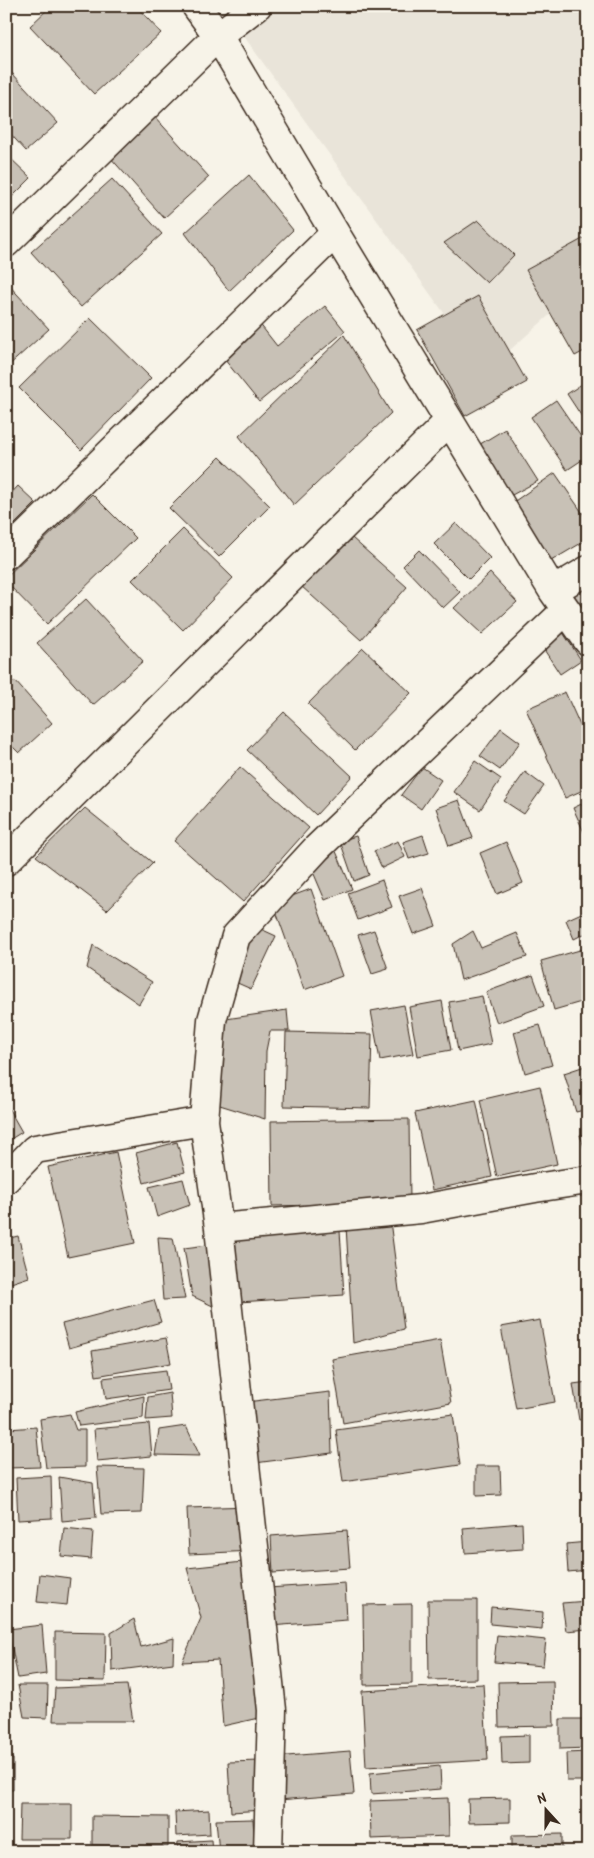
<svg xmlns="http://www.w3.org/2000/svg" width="594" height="1858" viewBox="0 0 594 1858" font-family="'Patrick Hand',sans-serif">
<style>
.built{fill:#e9e4d9}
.building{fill:#c8c1b6;stroke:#3b2a1e}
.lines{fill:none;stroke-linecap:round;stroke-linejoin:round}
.minor-casing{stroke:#3b2a1e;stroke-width:31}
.minor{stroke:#f7f3e8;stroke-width:28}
</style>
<rect width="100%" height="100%" fill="#f7f3e8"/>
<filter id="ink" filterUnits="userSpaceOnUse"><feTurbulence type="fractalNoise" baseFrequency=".02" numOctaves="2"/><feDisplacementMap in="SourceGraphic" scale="10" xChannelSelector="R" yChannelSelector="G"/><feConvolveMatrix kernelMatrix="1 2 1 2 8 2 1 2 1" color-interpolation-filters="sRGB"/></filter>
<g filter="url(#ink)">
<path class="built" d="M 222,6 L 588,6 L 588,281 L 486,371 Z"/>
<path class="building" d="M 51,6 L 136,6 L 161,33 L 94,94 L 30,26 Z
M 12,73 L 58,123 L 26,151 L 6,129 L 6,79 Z
M 154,116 L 209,177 L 164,218 L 109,156 Z
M 6,154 L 31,178 L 6,203 Z
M 249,175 L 293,230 L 229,291 L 185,233 Z
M 112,179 L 162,234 L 81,307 L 31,252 Z
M 478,220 L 514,255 L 487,283 L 444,243 Z
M 588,236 L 588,349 L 575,356 L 526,270 Z
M 6,282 L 49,329 L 6,368 Z
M 478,296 L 527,382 L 465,416 L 417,330 Z
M 325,306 L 345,331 L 259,402 L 220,354 L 259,323 L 277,346 Z
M 90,318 L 151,378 L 81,450 L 19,388 Z
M 344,335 L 391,413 L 294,505 L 239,436 Z
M 588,380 L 588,426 L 567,394 Z
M 556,400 L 588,447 L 588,456 L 567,470 L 531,417 Z
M 505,429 L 538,481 L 510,496 L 477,446 Z
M 220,457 L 270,506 L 219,557 L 169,508 Z
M 555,473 L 588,521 L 588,539 L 551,561 L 512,503 Z
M 18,486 L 36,503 L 6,533 L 6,499 Z
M 92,494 L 136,538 L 47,624 L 6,582 L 6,577 Z
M 456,523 L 490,558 L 469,579 L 434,544 Z
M 183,529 L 233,578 L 183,630 L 132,580 Z
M 352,538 L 407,587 L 361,640 L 301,586 Z
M 419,550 L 460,592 L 443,608 L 403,566 Z
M 490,573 L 517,602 L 482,634 L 454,608 Z
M 588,583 L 588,623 L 566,596 Z
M 86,599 L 143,661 L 93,705 L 37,643 Z
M 560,628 L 581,660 L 560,674 L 539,642 Z
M 363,648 L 411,693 L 355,750 L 308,704 Z
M 15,681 L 52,723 L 19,753 L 6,740 L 6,689 Z
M 565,692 L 588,743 L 588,788 L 565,798 L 526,709 Z
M 284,712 L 352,776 L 316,815 L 247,750 Z
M 501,728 L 520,742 L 500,770 L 480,756 Z
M 475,761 L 501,779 L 480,810 L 454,792 Z
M 240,767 L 309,828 L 243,902 L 174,841 Z
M 422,767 L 441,780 L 421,809 L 401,795 Z
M 525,772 L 544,786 L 524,814 L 504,801 Z
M 459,800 L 473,838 L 449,846 L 436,808 Z
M 588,801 L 588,841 L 573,808 Z
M 85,808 L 153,863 L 107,910 L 36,856 Z
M 423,835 L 429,853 L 409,859 L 403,842 Z
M 356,836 L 369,875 L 354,881 L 340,841 Z
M 398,841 L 405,857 L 382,868 L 374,851 Z
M 506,842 L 523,883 L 497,894 L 480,853 Z
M 335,849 L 352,889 L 325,900 L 308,860 Z
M 382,880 L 392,907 L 358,920 L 348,893 Z
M 422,888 L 436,926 L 413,934 L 399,896 Z
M 311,889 L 342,976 L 304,990 L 273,903 Z
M 588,910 L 588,932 L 574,939 L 566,920 Z
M 250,924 L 276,936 L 251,989 L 226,978 Z
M 374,930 L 388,969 L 372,974 L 358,935 Z
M 473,931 L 481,948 L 517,933 L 527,957 L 461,980 L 453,944 Z
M 93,945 L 152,982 L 139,1004 L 87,968 Z
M 587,948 L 588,1000 L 554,1010 L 541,961 Z
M 533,975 L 544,1006 L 497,1023 L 486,992 Z
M 482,996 L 491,1044 L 458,1051 L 449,1002 Z
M 442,1001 L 451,1050 L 418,1056 L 409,1007 Z
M 404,1005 L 413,1054 L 380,1060 L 371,1011 Z
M 287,1010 L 289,1031 L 270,1031 L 266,1051 L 265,1119 L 210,1102 L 219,1020 Z
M 540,1025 L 552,1065 L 525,1073 L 514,1032 Z
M 286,1032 L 372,1034 L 370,1108 L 284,1106 Z
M 588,1065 L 588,1109 L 576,1112 L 564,1073 Z
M 540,1086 L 557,1164 L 497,1177 L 480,1100 Z
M 476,1100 L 492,1177 L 432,1190 L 415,1113 Z
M 6,1104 L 22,1132 L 6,1142 Z
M 409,1119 L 410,1203 L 272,1206 L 271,1121 Z
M 588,1133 L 588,1159 L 580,1135 Z
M 177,1142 L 185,1172 L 144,1183 L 136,1153 Z
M 116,1152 L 135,1243 L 68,1257 L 48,1167 Z
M 183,1179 L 190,1205 L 157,1217 L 149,1187 Z
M 390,1221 L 404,1329 L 353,1343 L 346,1226 Z
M 340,1231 L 344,1295 L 239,1302 L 235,1237 Z
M 18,1236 L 29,1277 L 8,1284 L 6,1277 L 6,1239 Z
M 158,1237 L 173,1238 L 185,1299 L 163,1300 Z
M 215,1244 L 219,1309 L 192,1296 L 184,1248 Z
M 154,1300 L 161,1322 L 69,1348 L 62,1324 Z
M 540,1320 L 555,1402 L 516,1409 L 501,1327 Z
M 166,1338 L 171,1363 L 96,1376 L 92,1351 Z
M 440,1340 L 451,1403 L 343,1423 L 332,1359 Z
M 166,1370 L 169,1390 L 106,1399 L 103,1378 Z
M 588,1382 L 588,1418 L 579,1420 L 573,1384 Z
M 330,1392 L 332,1453 L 255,1463 L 246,1402 Z
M 170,1393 L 172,1418 L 146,1420 L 148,1397 Z
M 144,1396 L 143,1418 L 79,1426 L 75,1412 Z
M 70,1414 L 76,1430 L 85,1430 L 85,1467 L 46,1468 L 40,1419 Z
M 453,1414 L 460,1465 L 343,1482 L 336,1430 Z
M 149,1424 L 152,1456 L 97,1461 L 94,1429 Z
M 186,1426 L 200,1456 L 155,1455 L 159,1430 Z
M 36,1427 L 40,1467 L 8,1468 L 8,1429 Z
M 588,1436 L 588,1480 L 586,1481 L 580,1437 Z
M 476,1466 L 500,1466 L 501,1495 L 476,1496 Z
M 97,1467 L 144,1468 L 142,1513 L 101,1514 Z
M 51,1476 L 52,1518 L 18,1520 L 16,1478 Z
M 59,1477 L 93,1483 L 96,1518 L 62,1521 Z
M 251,1506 L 253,1551 L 189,1554 L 187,1508 Z
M 522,1523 L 523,1549 L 465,1553 L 463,1528 Z
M 64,1528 L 93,1531 L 91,1559 L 61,1556 Z
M 347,1530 L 350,1568 L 273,1573 L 271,1536 Z
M 588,1542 L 588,1570 L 568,1572 L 566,1544 Z
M 243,1562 L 263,1717 L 223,1726 L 218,1660 L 182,1662 L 201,1618 L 187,1568 Z
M 40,1574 L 70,1578 L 67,1605 L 37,1602 Z
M 345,1583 L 347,1620 L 270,1626 L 268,1588 Z
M 428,1600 L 477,1600 L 477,1679 L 429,1680 Z
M 588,1601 L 588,1629 L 566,1631 L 562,1603 Z
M 412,1604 L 412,1684 L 364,1685 L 363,1605 Z
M 491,1607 L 543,1612 L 542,1629 L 490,1624 Z
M 134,1619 L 141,1647 L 174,1638 L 173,1663 L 112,1671 L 111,1633 Z
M 42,1625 L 46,1674 L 18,1678 L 8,1629 Z
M 55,1632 L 106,1633 L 105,1681 L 55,1680 Z
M 497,1635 L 546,1640 L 543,1666 L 494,1662 Z
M 553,1681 L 554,1726 L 499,1727 L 498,1682 Z
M 483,1684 L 488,1760 L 366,1767 L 362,1691 Z
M 18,1685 L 48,1685 L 47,1718 L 24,1717 Z
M 127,1685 L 133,1721 L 53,1721 L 55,1688 Z
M 560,1719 L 588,1719 L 588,1748 L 560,1749 Z
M 529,1735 L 529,1763 L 502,1764 L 501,1736 Z
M 350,1751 L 354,1794 L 278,1800 L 274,1757 Z
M 588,1752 L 588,1781 L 567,1781 L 566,1753 Z
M 6,1759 L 13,1759 L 13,1790 L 6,1790 Z
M 261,1761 L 263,1810 L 231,1812 L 228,1762 Z
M 440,1766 L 441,1789 L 371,1794 L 370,1773 Z
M 586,1793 L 588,1793 L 588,1822 L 586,1822 Z
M 448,1798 L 449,1836 L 371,1839 L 370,1801 Z
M 510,1798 L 510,1822 L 469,1823 L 468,1799 Z
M 20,1804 L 72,1804 L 72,1839 L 19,1839 Z
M 209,1810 L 210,1834 L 176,1836 L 175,1812 Z
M 92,1816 L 168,1817 L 168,1847 L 92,1845 Z
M 253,1819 L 255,1852 L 219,1852 L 216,1820 Z
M 562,1834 L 562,1852 L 512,1852 L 512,1835 Z
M 211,1840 L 212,1852 L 177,1852 L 178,1842 Z
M 497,1850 L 497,1852 L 449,1852 L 449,1851 Z"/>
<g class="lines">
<defs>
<path id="minor" d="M 196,6 L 218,36 L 335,233 L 553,591 L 588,641
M 6,243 L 218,36 L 257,6
M 6,555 L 335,233
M 553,591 L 588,570
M 6,861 L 449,421
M 6,1179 L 35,1149 L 204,1121
M 219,1228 L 421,1209 L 535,1188 L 588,1180
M 268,1852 L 272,1710 L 219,1228 L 204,1121 L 212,1020 L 236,936 L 317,848 L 566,610"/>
</defs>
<use href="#minor" class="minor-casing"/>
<use href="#minor" class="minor"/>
</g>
</g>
<rect width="594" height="1858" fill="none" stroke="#f7f3e8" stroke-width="25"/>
<rect x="12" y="12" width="569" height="1833" fill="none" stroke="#3b2a1e" stroke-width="2" filter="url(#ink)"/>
<g transform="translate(546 1810) rotate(339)" stroke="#f7f3e8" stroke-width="4" paint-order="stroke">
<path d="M0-4L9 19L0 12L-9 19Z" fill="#3b2a1e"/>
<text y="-8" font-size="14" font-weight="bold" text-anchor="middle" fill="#3b2a1e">N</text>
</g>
</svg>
